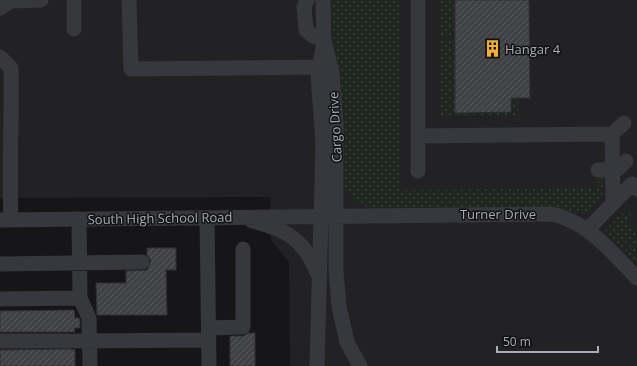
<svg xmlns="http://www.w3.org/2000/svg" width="637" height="366" viewBox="0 0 637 366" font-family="'Open Sans',sans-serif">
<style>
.built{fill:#222225}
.grass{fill:url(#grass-dots)}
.building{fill:url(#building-hatch);stroke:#303034}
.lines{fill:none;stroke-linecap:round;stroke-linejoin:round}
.minor{stroke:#37383d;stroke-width:15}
.labels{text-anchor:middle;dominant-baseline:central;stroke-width:3;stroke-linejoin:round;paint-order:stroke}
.poi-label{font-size:13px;fill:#a8adb8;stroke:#111113;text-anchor:start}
.street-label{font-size:13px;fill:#a8adb8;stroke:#111113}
</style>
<defs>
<pattern id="grass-dots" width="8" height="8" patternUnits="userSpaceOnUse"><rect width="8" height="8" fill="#1e261f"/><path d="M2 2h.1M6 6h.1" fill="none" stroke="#3c433d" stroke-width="1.8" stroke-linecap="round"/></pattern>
<pattern id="building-hatch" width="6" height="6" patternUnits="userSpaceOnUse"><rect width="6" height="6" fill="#404145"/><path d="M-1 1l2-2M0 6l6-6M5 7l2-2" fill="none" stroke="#595a5e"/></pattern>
</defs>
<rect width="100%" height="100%" fill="#161618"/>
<path class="built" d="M 0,0 L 637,0 L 637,366 L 290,366 L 289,262 L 271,240 L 270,197 L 0,198 Z"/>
<path class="grass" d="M 330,0 L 399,0 L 400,190 L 550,189 L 552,191 L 553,189 L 598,189 L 598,180 L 601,177 L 604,179 L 602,197 L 587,213 L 579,214 L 551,206 L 370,208 L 355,202 L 343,184 L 339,98 Z
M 439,0 L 454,0 L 454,37 L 439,37 Z
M 439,40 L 454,40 L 455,114 L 511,113 L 511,98 L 518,98 L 518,116 L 440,116 Z
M 627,212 L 632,215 L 627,220 L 637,230 L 637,234 L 623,249 L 605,231 L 621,214 Z
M 637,238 L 637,263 L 625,251 Z"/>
<path class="building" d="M 455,0 L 529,0 L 530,98 L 511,98 L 511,112 L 455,113 Z
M 147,248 L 176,248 L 176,270 L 166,270 L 167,315 L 97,315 L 96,283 L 126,283 L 126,271 L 147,270 L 151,261 L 147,255 Z
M 74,310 L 75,318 L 79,318 L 80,320 L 80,328 L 74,328 L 75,332 L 0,332 L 0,311 Z
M 249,333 L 255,333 L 255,366 L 230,366 L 230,336 L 244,336 Z
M 72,349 L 75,350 L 75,366 L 0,366 L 0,350 Z"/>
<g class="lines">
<path class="minor" d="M 74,0 L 74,29
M 307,0 L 304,7 L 306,30 L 313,36 L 324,40
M 323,0 L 324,40 L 332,73 L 336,125 L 336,271 L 339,307 L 347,342 L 360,366
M 418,0 L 418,171
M 129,1 L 131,69 L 320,67
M 0,8 L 11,1 L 41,0
M 0,57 L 11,68 C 12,119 9,169 11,220
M 612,134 L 613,203
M 418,136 L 612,134 L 624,123
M 598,170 L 618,169 L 626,161
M 207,218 L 209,366
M 0,220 L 552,214 C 590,223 610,251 637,278
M 252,221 C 286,229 305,240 317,273
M 588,229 L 632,184 L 637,189
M 0,264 L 142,262
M 80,298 L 89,318 L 90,366
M 0,299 L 80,298 L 79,219
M 209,328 L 243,327 L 243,249
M 0,341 L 69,341
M 75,341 L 209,340
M 317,366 L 323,143 L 318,75 L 323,47"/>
</g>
<defs>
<symbol id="building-bare" viewBox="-9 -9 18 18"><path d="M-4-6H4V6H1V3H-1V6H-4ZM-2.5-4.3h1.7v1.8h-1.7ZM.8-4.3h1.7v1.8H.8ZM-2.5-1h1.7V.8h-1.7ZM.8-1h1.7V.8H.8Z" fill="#f2b134" stroke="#111113" stroke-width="2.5" paint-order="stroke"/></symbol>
</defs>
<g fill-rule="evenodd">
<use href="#building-bare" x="480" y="36" width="25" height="25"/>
</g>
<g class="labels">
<g class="poi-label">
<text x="505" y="49">Hangar 4</text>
</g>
<g class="street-label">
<text transform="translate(335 127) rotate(-93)">Cargo Drive</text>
<text x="498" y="214">Turner Drive</text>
<text transform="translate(160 218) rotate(-1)">South High School Road</text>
</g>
</g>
<path d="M497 346v6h101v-6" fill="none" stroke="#a8adb8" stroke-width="2"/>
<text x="503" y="346" font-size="12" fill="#a8adb8" stroke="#111113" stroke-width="3" paint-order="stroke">50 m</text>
</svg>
